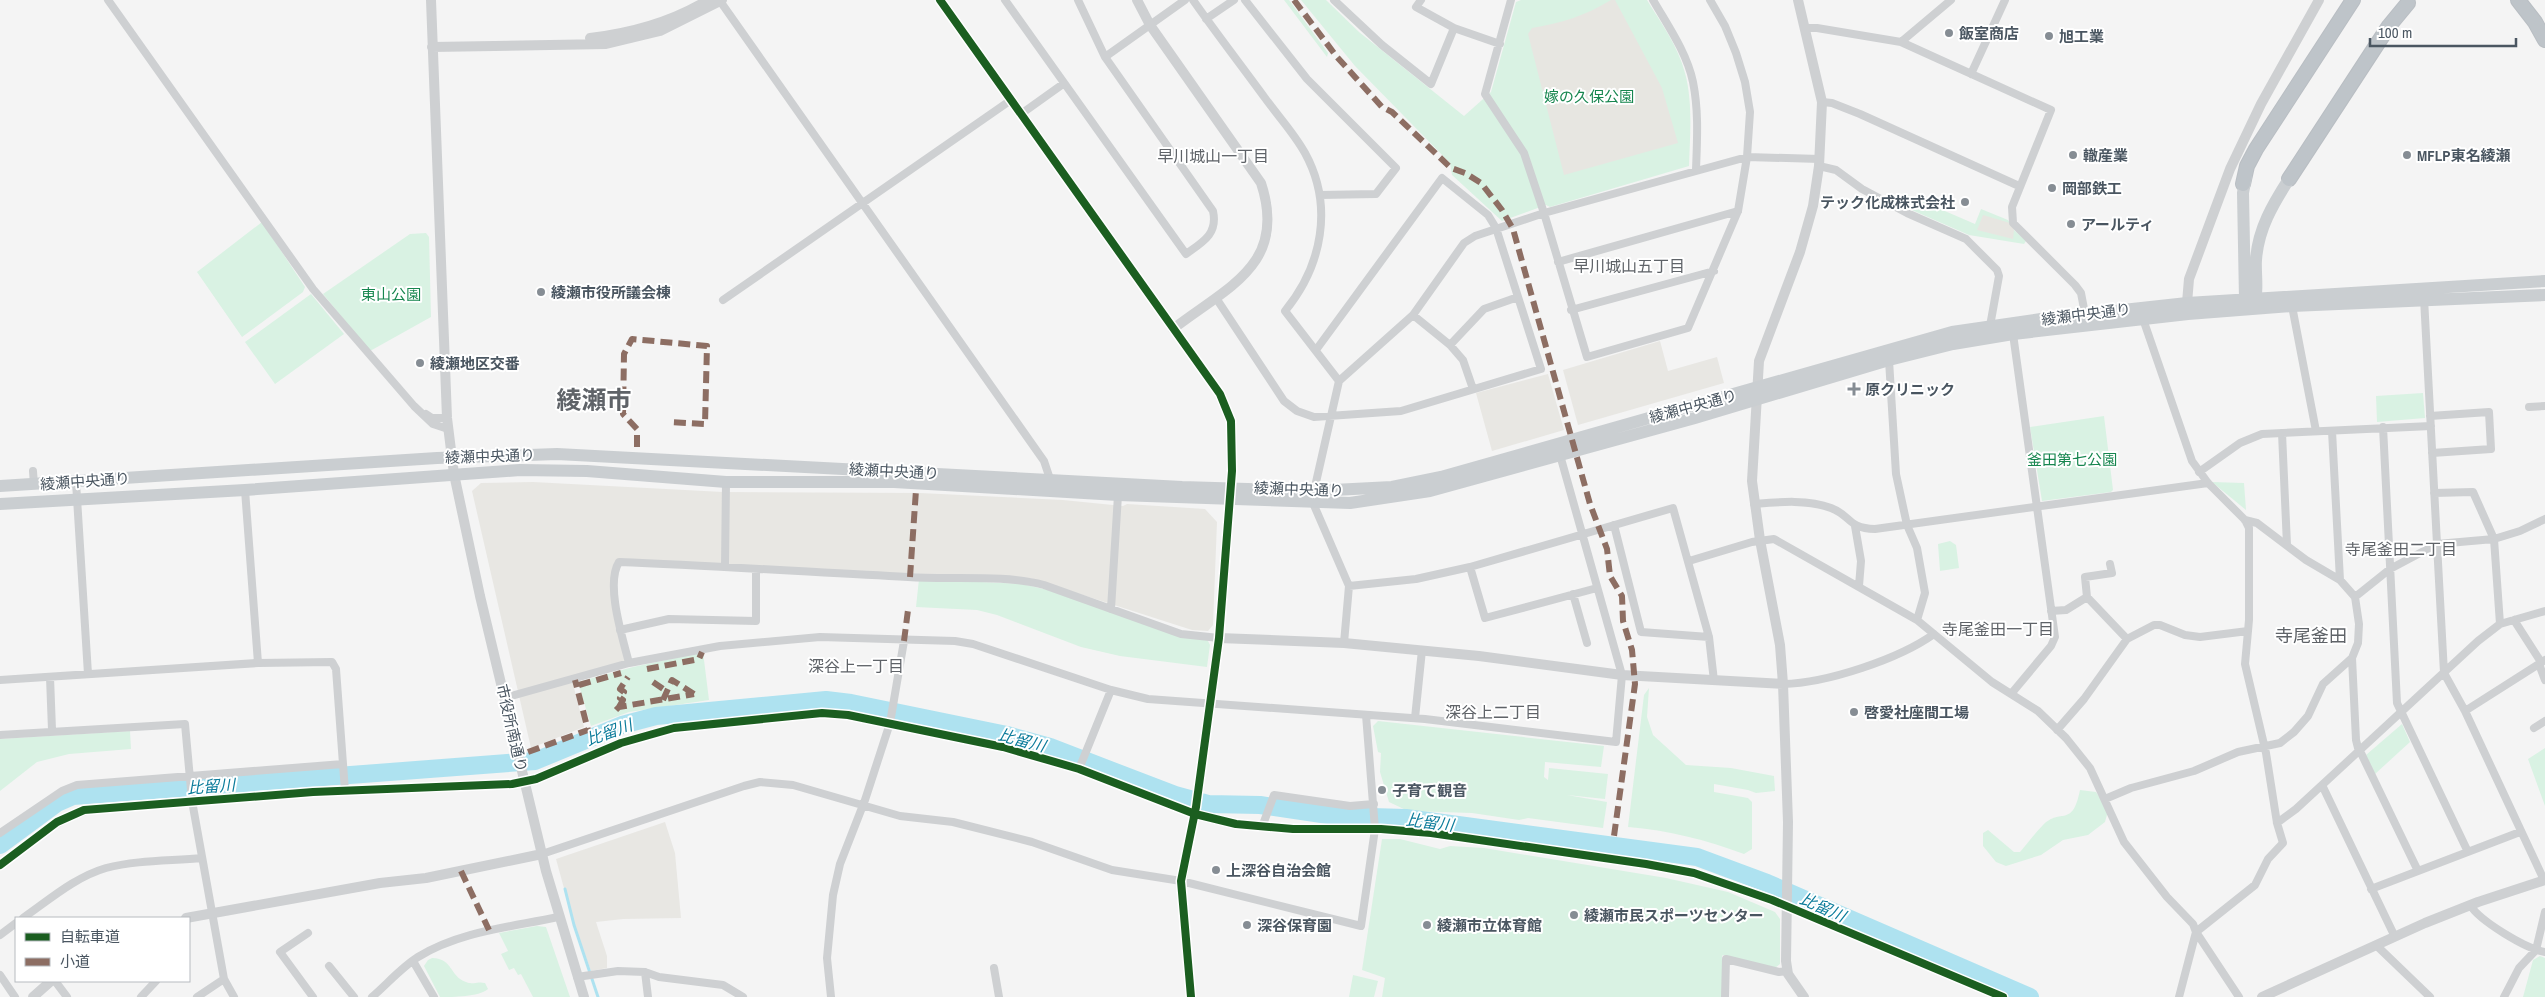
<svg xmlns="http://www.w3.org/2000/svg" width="2545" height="997" viewBox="0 0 2545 997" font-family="'Archivo Narrow','Noto Sans JP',sans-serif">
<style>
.commercial{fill:#e8e7e3}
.green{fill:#d9f2e3}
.sand{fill:#e7e6e1}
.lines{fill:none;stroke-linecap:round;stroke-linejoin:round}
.stream{stroke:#aee2f0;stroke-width:3}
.river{stroke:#aee2f0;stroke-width:18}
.motorway-casing{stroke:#b9bec3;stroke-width:16}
.minor{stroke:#ced0d2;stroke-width:8}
.tertiary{stroke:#ced0d2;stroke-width:10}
.primary{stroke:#caced1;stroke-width:12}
.motorway{stroke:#bec4c9;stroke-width:14}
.quiet{stroke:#8d6e63;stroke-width:6;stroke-dasharray:12 6;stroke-linecap:butt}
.cycleway-casing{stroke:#fff;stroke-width:11}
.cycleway{stroke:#1b5e20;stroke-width:8}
.poi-dot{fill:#868d94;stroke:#fff;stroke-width:2}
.labels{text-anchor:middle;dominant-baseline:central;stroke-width:4;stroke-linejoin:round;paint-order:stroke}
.poi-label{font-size:15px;font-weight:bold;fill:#4a5661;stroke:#fff;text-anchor:start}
.park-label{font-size:15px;fill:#17864f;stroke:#fff}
.street-label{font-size:15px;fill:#4a5661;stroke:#fff}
.neighbourhood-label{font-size:16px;fill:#5f6368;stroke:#fff}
.water-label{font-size:16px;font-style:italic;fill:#0c7c9b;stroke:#fff}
.quarter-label{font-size:18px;fill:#5f6368;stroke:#fff}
.town-label{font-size:25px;font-weight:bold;fill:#5f6368;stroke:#fff}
</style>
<rect width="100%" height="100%" fill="#f4f4f4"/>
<path class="commercial" d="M 1660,341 L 1668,371 L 1717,357 L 1724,383 L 1578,425 L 1563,370 Z
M 1548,374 L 1564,430 L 1492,451 L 1476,393 Z
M 533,482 L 723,492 L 920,493 L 1063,500 L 1123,506 L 1127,504 L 1205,509 L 1217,522 L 1213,625 L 1208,631 L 1192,630 L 1030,578 L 910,577 L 619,562 L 614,599 L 629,663 L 575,680 L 573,684 L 584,727 L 531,748 L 472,491 L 481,483 Z
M 665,822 L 675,853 L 681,918 L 623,919 L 596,922 L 607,956 L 607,968 L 591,971 L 574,925 L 556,859 Z"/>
<path class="green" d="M 1284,0 L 1289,0 L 1328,53 L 1327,57 Z
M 1301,0 L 1326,0 L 1359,32 L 1464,116 L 1491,92 L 1516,2 L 1521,0 L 1647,0 C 1661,23 1678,46 1685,73 C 1693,102 1690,136 1689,166 L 1550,207 L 1546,205 L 1502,221 L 1452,175 L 1450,163 L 1355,66 Z
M 1903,193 L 1975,224 L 1981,209 L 2008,220 L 2014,230 L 2026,241 L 2024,244 L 1969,235 L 1898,204 Z
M 262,222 L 305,287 L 303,292 L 242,337 L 197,272 Z
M 426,233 L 429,237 L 431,317 L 370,351 L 323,294 L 410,234 Z
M 311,294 L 344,334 L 275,384 L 245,342 Z
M 2423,393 L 2425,418 L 2377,422 L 2376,396 Z
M 2104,416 L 2113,490 L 2111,492 L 2042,501 L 2030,427 Z
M 2212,482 L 2244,483 L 2246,510 Z
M 1950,541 L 1956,545 L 1959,568 L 1940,571 L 1938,544 Z
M 919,579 L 1022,584 L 1048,590 L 1207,639 L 1210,645 L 1207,667 L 1120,656 L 1081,647 L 997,615 L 977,610 L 916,607 Z
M 703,652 L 709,700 L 629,712 L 591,726 L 578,682 L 633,667 Z
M 1649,688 L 1647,717 L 1653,735 L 1686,765 L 1731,768 L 1774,776 L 1775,791 L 1756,793 L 1748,790 L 1714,784 L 1714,792 L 1748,798 L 1752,802 L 1752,849 L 1744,854 C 1706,840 1668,830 1628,827 L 1644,695 Z
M 1378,721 L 1604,746 L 1601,767 L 1545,762 L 1544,777 L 1548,780 L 1549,768 L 1608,774 L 1605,799 L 1567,795 L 1607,802 L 1603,828 L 1528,818 L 1519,820 L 1472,813 L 1408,811 L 1389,802 L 1380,772 L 1381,753 L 1378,752 L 1373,726 Z
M 2402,724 L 2410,742 L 2375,774 L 2366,755 Z
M 130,731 L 131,749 L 69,754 L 37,762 L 0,791 L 0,739 Z
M 2545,748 L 2545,806 L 2528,759 Z
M 2080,790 L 2096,792 L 2108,811 L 2105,822 L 2088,835 L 2063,840 L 2041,855 L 2006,866 L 1996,862 L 1983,846 L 1983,833 L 1988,830 L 2014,852 L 2020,852 C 2028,843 2035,833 2043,825 C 2061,807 2072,829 2080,790 Z
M 1382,839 L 1400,839 L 1440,849 L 1450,846 L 1484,848 L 1666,878 L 1728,892 L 1775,912 L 1780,919 L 1780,964 L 1775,968 L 1723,955 L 1722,956 L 1722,997 L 1382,997 L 1385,978 L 1362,970 Z
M 537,926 L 546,927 L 570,997 L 533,997 L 521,974 L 518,975 L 514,968 L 509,970 L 501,954 L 508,951 L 499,933 Z
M 2540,956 L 2545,958 L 2545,997 L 2523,997 L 2533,960 Z
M 432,958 C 454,959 449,976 466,982 C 472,985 478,981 485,983 L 488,989 C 478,997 454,997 440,997 L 424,966 L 428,960 Z
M 1353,975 L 1378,981 L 1374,997 L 1349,997 Z"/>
<path class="sand" d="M 1611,0 L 1615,0 L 1662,88 L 1678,143 L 1564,175 L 1528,34 L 1532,28 C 1561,23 1585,16 1611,0 Z
M 1983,215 L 2010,223 L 2014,230 L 2013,239 L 1977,230 Z"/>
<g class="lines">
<path class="stream" d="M 565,889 L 574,925 L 598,997"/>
<path class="river" d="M 0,845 L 57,803 L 73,796 L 535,761 L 622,725 L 656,716 L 826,700 L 851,703 L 1007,735 L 1050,747 L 1175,795 L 1208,804 L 1260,805 L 1335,816 L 1406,818 L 1697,857 L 1767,883 L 2030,997"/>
<defs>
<path id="motorway" d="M 2518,0 L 2535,22 L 2545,40
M 2289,179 L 2389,26 L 2408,3
M 2243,184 L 2247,166 L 2256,149 L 2353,0"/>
</defs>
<use href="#motorway" class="motorway-casing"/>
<path class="minor" d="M 108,0 L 313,289 L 414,406 L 433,424 L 448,429
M 1005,0 L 1186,254 C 1203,242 1218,234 1213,211 L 1105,57 L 1078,0
M 1193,0 C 1216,33 1241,65 1265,98 C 1278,116 1294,133 1305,153 C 1334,206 1322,266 1285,311 L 1339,381
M 1245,0 L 1307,79 L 1396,168 L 1376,194 L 1320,195
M 1334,0 L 1382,45 L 1431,84 L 1454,28
M 1421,0 L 1416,7 L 1454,28 L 1500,44
M 1511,0 L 1485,94 L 1524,153 L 1544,213 L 1587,357 L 1688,328 L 1738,211 L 1747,157 L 1750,112 L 1745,82 L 1736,53 L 1725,26 L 1710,0
M 1653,0 C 1668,26 1687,53 1693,82 C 1699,112 1697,141 1696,170
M 720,1 L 1044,461 L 1050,479
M 1206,19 L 1234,0
M 1806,28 L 1817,28 L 1901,42 L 2051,110 L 2012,207 L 2013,223 L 2075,285 L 2081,293 L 2085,314
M 1901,42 L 1951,0
M 1105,57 L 1185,0
M 1971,74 L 2005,0
M 1822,102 L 1832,103 L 1860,114 L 2019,186
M 1021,114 L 1063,84
M 1819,166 L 1836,170 L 1862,189 L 1907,213 L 1966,239 L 1997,270 L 1999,276 L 1990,326
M 1558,262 L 1738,211
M 1216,298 L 1284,401 L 1297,411 L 1314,417 L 1401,411 L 1541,369 L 1496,228 L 1488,215 L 1442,178 L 1316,350
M 2424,298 L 2437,544 L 2494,539 L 2520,531 L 2545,519
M 723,300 L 1011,100
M 2292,306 L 2316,431
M 1571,310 L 1714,271
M 1413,315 L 1450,345 L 1463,360 L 1473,389
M 2143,319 L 2192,461 L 2208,483 L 2245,520 L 2249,528 L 2249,620 L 2245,664 L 2266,753 L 2277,823 L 2283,843 L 2268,859 L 2255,885 L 2196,932 L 2239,997
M 1450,345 L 1484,309 L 1518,297
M 1889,360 L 1896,474 L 1907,525 L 1917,548 L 1925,593 L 1917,620
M 2529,407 L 2545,406
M 426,414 L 432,418 L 447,418
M 2430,416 L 2489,412 L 2491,449 L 2432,453
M 2383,427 L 2397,703 L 2468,852
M 2332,431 L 2340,580
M 2282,433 L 2287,545
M 33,471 L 34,485
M 2199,472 L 2240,443 L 2262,434 L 2431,426
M 76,482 L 88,674
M 245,490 L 258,663
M 1314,491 L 1339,381 L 1413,315 L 1464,243 L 1475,236 L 1544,213 L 1747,157 L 1820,159
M 2434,493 L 2473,492 L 2494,539 L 2500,624
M 1313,503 L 1349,586 L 1344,643
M 1754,504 C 1778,502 1808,499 1831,508 C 1852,516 1847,528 1875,529 L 2208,483
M 2245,520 L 2257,523 L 2306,560 L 2340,580 L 2355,597 L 2359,624 L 2358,643 L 2352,658 L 2356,740 L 2359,752
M 1614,525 L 1641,632 L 1709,637
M 1855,526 L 1861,561 L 1859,586
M 1689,561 L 1752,542 L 1774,539 L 1917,620 L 1992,682 L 2038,711 L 2066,738 L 2090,768 L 2124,842 L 2167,897 L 2193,924 L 2196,932 L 2179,997
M 2110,564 L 2112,573 L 2085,577 L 2087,597 L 2127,639
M 725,566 L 726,482
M 1470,567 L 1485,618 L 1597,588
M 1349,586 L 1416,579 L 1470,567 L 1673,508 L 1709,637 L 1714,681
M 1573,594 L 1587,643
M 2355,597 L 2390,569 L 2437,544 L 2444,673 L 2465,711 L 2544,880
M 1111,609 L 1118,495
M 2051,611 L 2066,610 L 2087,597
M 2514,620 L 2541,662
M 620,630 L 669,619 L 756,621 L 756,569
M 629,663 C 623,639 605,584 619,562 C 715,566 811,572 908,577 C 951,580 1003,574 1044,585 L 1181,634 L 1219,638
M 2539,664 L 2545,680
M 50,677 L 52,730
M 0,680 L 258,663 L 332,662 L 336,669 L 345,791
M 1783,684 C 1827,683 1899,659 1934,634
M 2011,694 L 2051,646 L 2055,637 L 2013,334
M 504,698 L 629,663 L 720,646 L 820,637 L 955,641 L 973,644 L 1111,690 L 1148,699 L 1425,719 L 1616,742 L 1622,675 L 1560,455
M 2465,711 L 2545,660
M 1415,718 L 1422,650
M 2534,728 L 2545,721
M 2057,730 L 2084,699 L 2127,639 L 2154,625 L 2160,625 L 2185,635 L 2200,637 L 2248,631
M 0,735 L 185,724 L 192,801 L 224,979 L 234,997
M 2360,751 L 2418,871
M 1079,769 L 1111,690
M 2322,785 L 2395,937
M 2105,799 L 2131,788 L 2194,771 L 2238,752 L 2280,743 L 2294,732 L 2308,716 L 2323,684 L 2352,658
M 2277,823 L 2296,809 L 2478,641 L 2500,624 L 2545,611
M 1262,827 L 1274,795 L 1350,806 L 1374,804
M 0,833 L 62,791 L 77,785 L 343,764
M 542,854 L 744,786 L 760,782 L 793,785 L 900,816 L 953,822 L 1032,842 L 1112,870 L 1181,881 L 1361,926 L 1375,829 L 1366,715
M 0,865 C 32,842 60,814 99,808 L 313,792 L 443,788 L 525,782
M 2371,889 L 2520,832
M 2470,905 C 2480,921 2526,949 2545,952
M 23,918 C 49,900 75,877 106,868 C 137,860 170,861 202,858
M 308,933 L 280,952 L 313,997
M 0,935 L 16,923
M 2377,946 L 2430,997
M 413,961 L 434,997
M 329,966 L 354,997
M 994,968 L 999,997
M 645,972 L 648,997
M 0,975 L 15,997
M 577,977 L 618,971 L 645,972 L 659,977 L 723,985 L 743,997
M 55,981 L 67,997
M 141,997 L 156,981
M 197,997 L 224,979
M 372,997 C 387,984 402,967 418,957 C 460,931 512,927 558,917
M 831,997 L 827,958 L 833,895 L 840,864 L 865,800 L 890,723 L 904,641
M 1191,997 L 1181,889 L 1195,814
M 1725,997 L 1726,959 L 1779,972 L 1788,971
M 2504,997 L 2519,968 L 2536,950 L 2545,912"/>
<path class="tertiary" d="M 431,0 L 447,418 L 454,474 L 480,596 L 546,871 L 584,997
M 940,0 L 1220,394 L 1231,421 L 1232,471 L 1219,638 L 1195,814
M 1137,0 L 1150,25 L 1261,183 C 1288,265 1227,287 1173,329
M 1798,0 L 1822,102 L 1819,166 L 1813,206 L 1800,252 L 1759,361 L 1752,481 L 1760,540 L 1780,645 L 1783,684 L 1788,822 L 1786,961 L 1788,974 L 1804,997
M 590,38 C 632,33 672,22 708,0
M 432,47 L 606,44 L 660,31 L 722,0
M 2187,303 L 2189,279 L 2230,169 L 2261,104 L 2319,0
M 1219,638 L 1344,643 L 1479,656 L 1622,675 L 1783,684
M 525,782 L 536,779 L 621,743 L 674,728 L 822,713 L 848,715 L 1003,747 L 1079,769 L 1195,814 L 1236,824 L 1293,829 L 1381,829 L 1431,833 L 1646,864 L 1694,873 L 1772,900 L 2003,997
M 186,918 L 380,883 L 426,878 L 542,854
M 33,997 L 51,981
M 2262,997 L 2425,923 L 2478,902 L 2545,880"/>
<path class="primary" d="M 2246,176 L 2243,193 L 2245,299 L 2249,307
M 2253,305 C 2259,292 2255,274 2256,260 C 2258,229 2273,204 2289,179
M 0,486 L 437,458 L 557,454 L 1182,487 L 1314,491 L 1392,487 L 1441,477 L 1952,332 L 2041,319 L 2187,303 L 2545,281
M 0,504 L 245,490 L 520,470 L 587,471 L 726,482 L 894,482 L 1118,495 L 1350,503 L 1430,491 L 1695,418 L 1889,360 L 1953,344 L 2013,334 L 2188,314 L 2292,306 L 2545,295"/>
<use href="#motorway" class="motorway"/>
<path class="quiet" d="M 1294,0 L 1337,57 L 1382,107 L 1392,112 L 1451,168 L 1465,173 L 1481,183 L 1502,210 L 1513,229 L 1590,504 L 1607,549 L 1610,576 L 1622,596 L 1623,621 L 1632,650 L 1635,684 L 1614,836
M 637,447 L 637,429 L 623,414 L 624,354 L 632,339 L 707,346 L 705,424 L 669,422
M 910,577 L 916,490
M 904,641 L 908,610
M 647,669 L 699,659 L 702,652
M 653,682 L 666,691
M 579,685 L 621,673
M 663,700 L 672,680 L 694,694
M 619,707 L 623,700 L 620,698 L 624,692 L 620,689 L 628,677
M 616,710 L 619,707 L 694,694
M 528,752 L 588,730 L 575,680
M 461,871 L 489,930"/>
<defs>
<path id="cycleway" d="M 940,0 L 1220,394 L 1231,421 L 1232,471 L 1219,638 L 1196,807 L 1181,881 L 1191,997
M 0,865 L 57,822 L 84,810 L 313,792 L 512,784 L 536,779 L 621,743 L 674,728 L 822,713 L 848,715 L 1003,747 L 1079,769 L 1195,814 L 1236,824 L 1293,829 L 1381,829 L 1431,833 L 1646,864 L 1694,873 L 1772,900 L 2003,997"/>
</defs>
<use href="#cycleway" class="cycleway-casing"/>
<use href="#cycleway" class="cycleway"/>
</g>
<g class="poi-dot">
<circle cx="1949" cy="33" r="5"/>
<circle cx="2049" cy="36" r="5"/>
<circle cx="2073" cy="155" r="5"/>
<circle cx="2407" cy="155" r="5"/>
<circle cx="2052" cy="188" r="5"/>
<circle cx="1965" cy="202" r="5"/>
<circle cx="2071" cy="224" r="5"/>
<circle cx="541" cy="292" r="5"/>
<circle cx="420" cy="363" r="5"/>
<path d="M1851.5 381.5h5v5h5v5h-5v5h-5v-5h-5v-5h5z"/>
<circle cx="1854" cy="712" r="5"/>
<circle cx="1382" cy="790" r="5"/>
<circle cx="1216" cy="870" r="5"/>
<circle cx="1574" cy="915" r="5"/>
<circle cx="1247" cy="925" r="5"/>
<circle cx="1427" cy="925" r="5"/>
</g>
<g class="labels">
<g class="poi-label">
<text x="1959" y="33">飯室商店</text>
<text x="2059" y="36">旭工業</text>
<text x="2083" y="155">轍産業</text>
<text x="2417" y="155">MFLP東名綾瀬</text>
<text x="2062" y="188">岡部鉄工</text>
<text x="1955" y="202" text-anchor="end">テック化成株式会社</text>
<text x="2081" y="224">アールティ</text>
<text x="551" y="292">綾瀬市役所議会棟</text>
<text x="430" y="363">綾瀬地区交番</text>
<text x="1865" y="389">原クリニック</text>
<text x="1864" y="712">啓愛社座間工場</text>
<text x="1392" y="790">子育て観音</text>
<text x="1226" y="870">上深谷自治会館</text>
<text x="1584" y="915">綾瀬市民スポーツセンター</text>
<text x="1257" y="925">深谷保育園</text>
<text x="1437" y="925">綾瀬市立体育館</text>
</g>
<g class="park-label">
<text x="1589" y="96">嫁の久保公園</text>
<text x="391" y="294">東山公園</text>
<text x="2072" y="459">釜田第七公園</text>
</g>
<g class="street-label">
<text transform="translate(2086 314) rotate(-7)">綾瀬中央通り</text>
<text transform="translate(1693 406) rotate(-15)">綾瀬中央通り</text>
<text transform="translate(490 456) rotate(-2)">綾瀬中央通り</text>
<text transform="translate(894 471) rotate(3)">綾瀬中央通り</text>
<text transform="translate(85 481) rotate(-4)">綾瀬中央通り</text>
<text transform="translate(1299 489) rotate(2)">綾瀬中央通り</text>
<text transform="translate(512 728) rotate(77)">市役所南通り</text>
</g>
<g class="neighbourhood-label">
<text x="1213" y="156">早川城山一丁目</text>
<text x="1629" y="266">早川城山五丁目</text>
<text x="2401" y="549">寺尾釜田二丁目</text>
<text x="1998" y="629">寺尾釜田一丁目</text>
<text x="856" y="666">深谷上一丁目</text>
<text x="1493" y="712">深谷上二丁目</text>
</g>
<g class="water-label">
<text transform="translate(609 732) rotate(-20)">比留川</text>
<text transform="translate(1022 740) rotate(15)">比留川</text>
<text transform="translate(211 786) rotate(-4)">比留川</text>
<text transform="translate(1430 822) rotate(7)">比留川</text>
<text transform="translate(1823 907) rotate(24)">比留川</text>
</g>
<g class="quarter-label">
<text x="2311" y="635">寺尾釜田</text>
</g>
<g class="town-label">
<text x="594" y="400">綾瀬市</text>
</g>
</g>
<rect x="15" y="917" width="175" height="65" fill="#ffffff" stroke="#b7bbc0"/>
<rect x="25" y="933" width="25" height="8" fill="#1b5e20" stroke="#b7bbc0"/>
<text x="60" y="942" font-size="15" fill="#4a5661">自転車道</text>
<rect x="25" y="958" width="25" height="8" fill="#8d6e63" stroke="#b7bbc0"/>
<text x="60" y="967" font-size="15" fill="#4a5661">小道</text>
<path d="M2370 38v8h146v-8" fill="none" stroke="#4a5661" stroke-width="2.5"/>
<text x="2378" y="38" font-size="15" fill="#4a5661" stroke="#ffffff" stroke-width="4" paint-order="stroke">100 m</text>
</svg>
